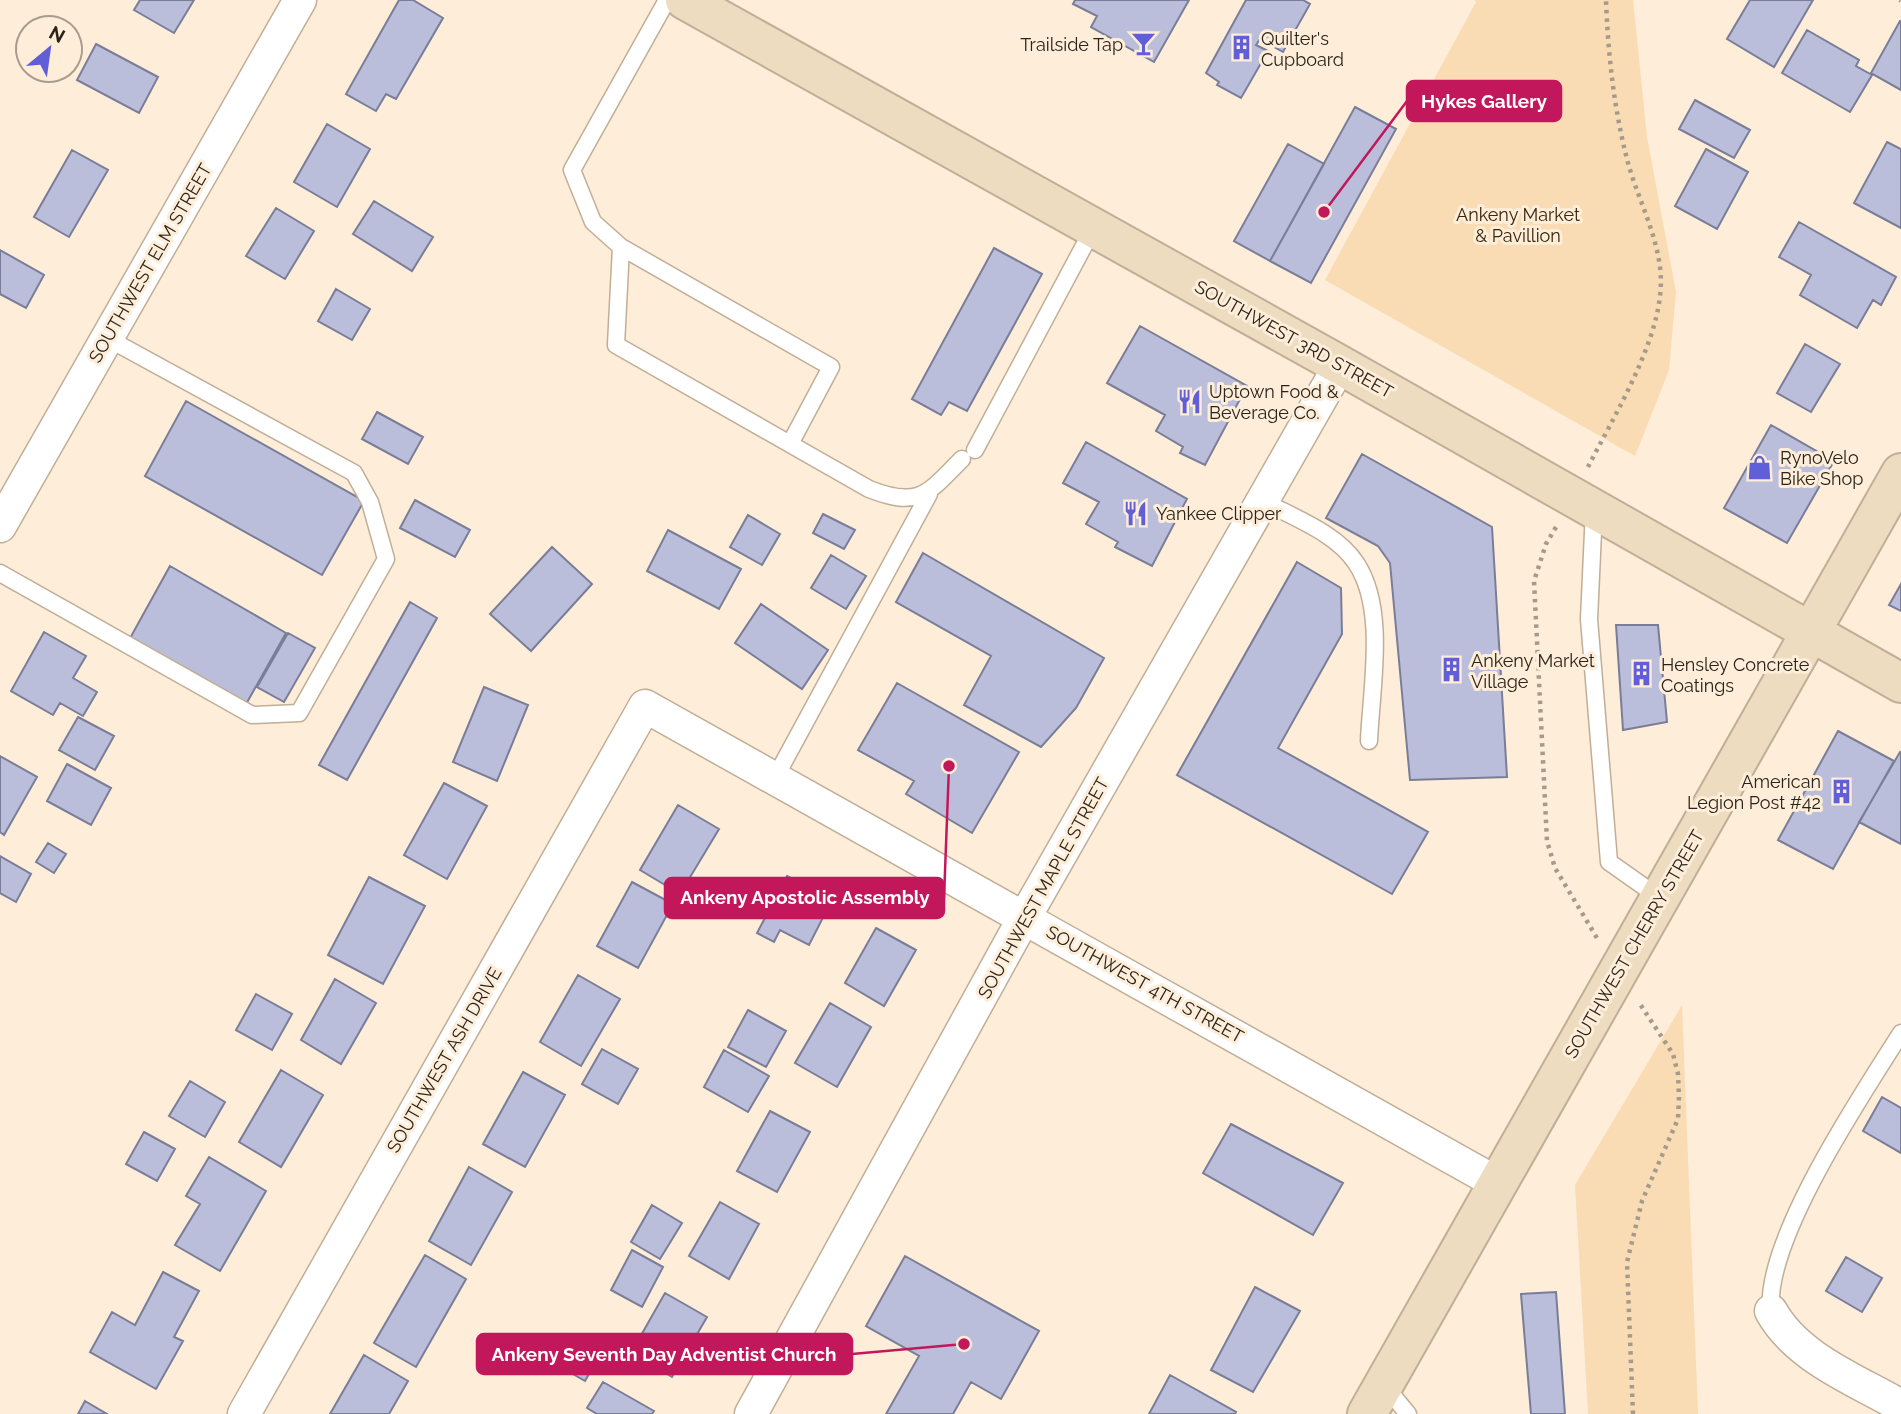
<svg xmlns="http://www.w3.org/2000/svg" width="1901" height="1414" viewBox="0 0 1901 1414" font-family="Raleway,sans-serif">
<style>
.green{fill:#f9dcb4}
.building{fill:#babeda;stroke:#7a7d97;stroke-width:2}
.lines{fill:none;stroke-linecap:round;stroke-linejoin:round}
.lane-casing{stroke:#c1ae96;stroke-width:19}
.street-casing{stroke:#c1ae96;stroke-width:35}
.secondary-casing{stroke:#c1ae96;stroke-width:42}
.path{stroke:#a69a8a;stroke-width:4.5;stroke-dasharray:3.5 5;stroke-linecap:butt}
.lane{stroke:#fff;stroke-width:16}
.street{stroke:#fff;stroke-width:32}
.secondary{stroke:#eedcc1;stroke-width:38}
.labels{text-anchor:middle;dominant-baseline:central;stroke-width:6;stroke-linejoin:round;paint-order:stroke}
.poi-label{font-size:18px;fill:#2a2319;stroke:#fdedd9;text-anchor:start}
.park-label{font-size:18px;fill:#39270b;stroke:#fdedd9}
.street-label{font-size:18px;fill:#2a2319;stroke:#fdedd9}
.leader{fill:none;stroke:#c2185b;stroke-width:2.5}
.callout-dot{fill:#c2185b;stroke:#fdedd9;stroke-width:2.5}
.callout{fill:#c2185b;stroke:#c2185b;stroke-width:2.5}
.callout-label{font-size:19px;text-anchor:middle;font-weight:bold;fill:#fff}
</style>
<rect width="100%" height="100%" fill="#fdedd9"/>
<path class="green" d="M 1474,0 L 1633,0 L 1647,137 L 1676,292 L 1669,370 L 1635,456 L 1325,280 L 1476,2 Z
M 1682,1005 L 1698,1414 L 1588,1414 L 1575,1185 Z"/>
<path class="building" d="M 140,0 L 194,0 L 174,33 L 134,10 Z
M 399,0 L 413,0 L 443,18 L 396,99 L 386,94 L 376,111 L 346,94 Z
M 1075,0 L 1189,0 L 1154,62 L 1091,27 L 1097,16 L 1073,4 Z
M 1246,0 L 1303,0 L 1310,4 L 1283,52 L 1260,39 L 1256,45 L 1268,51 L 1241,98 L 1217,85 L 1219,82 L 1206,73 Z
M 1750,0 L 1813,0 L 1774,67 L 1727,39 Z
M 1900,21 L 1901,21 L 1901,90 L 1871,73 Z
M 1807,30 L 1859,60 L 1856,66 L 1872,75 L 1850,112 L 1782,73 Z
M 96,44 L 158,77 L 139,113 L 77,80 Z
M 1695,100 L 1750,130 L 1734,158 L 1679,129 Z
M 1355,107 L 1396,129 L 1311,283 L 1270,261 Z
M 327,124 L 370,149 L 337,207 L 294,182 Z
M 1887,142 L 1901,149 L 1901,228 L 1854,203 Z
M 1288,144 L 1324,164 L 1270,261 L 1234,241 Z
M 1706,149 L 1748,172 L 1717,229 L 1675,206 Z
M 72,150 L 108,170 L 69,237 L 34,217 Z
M 374,201 L 433,237 L 412,271 L 353,234 Z
M 276,208 L 314,231 L 285,279 L 246,256 Z
M 1799,222 L 1896,277 L 1881,305 L 1873,300 L 1857,328 L 1800,295 L 1811,275 L 1779,257 Z
M 994,248 L 1042,274 L 967,411 L 949,402 L 941,415 L 912,399 Z
M 0,250 L 44,275 L 26,308 L 0,294 Z
M 336,289 L 370,309 L 352,340 L 318,321 Z
M 1140,326 L 1247,386 L 1205,465 L 1180,453 L 1183,447 L 1156,431 L 1165,415 L 1107,383 Z
M 1805,344 L 1840,364 L 1811,412 L 1777,393 Z
M 186,401 L 364,501 L 322,575 L 145,476 Z
M 377,412 L 423,437 L 408,464 L 362,439 Z
M 1771,425 L 1834,461 L 1787,543 L 1724,508 Z
M 1086,442 L 1187,499 L 1152,566 L 1115,547 L 1118,542 L 1086,524 L 1099,502 L 1063,483 Z
M 1362,454 L 1492,527 L 1507,777 L 1410,780 L 1390,563 L 1378,546 L 1326,518 Z
M 415,500 L 470,530 L 455,557 L 400,528 Z
M 823,514 L 855,530 L 844,549 L 813,533 Z
M 748,515 L 780,534 L 762,565 L 730,547 Z
M 668,530 L 741,569 L 719,609 L 647,571 Z
M 552,547 L 592,584 L 531,651 L 490,614 Z
M 923,553 L 1104,658 L 1076,708 L 1041,747 L 964,705 L 991,656 L 896,602 Z
M 831,555 L 866,576 L 846,609 L 811,588 Z
M 1297,562 L 1341,588 L 1342,634 L 1278,748 L 1428,832 L 1392,894 L 1177,775 Z
M 170,566 L 286,633 L 245,706 L 129,640 Z
M 1901,584 L 1901,611 L 1889,605 Z
M 410,602 L 437,618 L 347,780 L 319,765 Z
M 761,604 L 828,650 L 802,689 L 735,643 Z
M 1616,625 L 1658,625 L 1667,722 L 1623,730 Z
M 44,632 L 86,656 L 73,678 L 97,692 L 83,716 L 60,703 L 53,715 L 11,691 Z
M 288,633 L 315,648 L 284,702 L 257,687 Z
M 897,683 L 1019,752 L 972,833 L 906,794 L 914,781 L 858,750 Z
M 484,687 L 528,705 L 497,781 L 453,762 Z
M 78,717 L 114,736 L 95,770 L 59,750 Z
M 1838,731 L 1894,761 L 1833,869 L 1778,840 Z
M 1900,752 L 1901,753 L 1901,844 L 1859,822 Z
M 0,756 L 37,777 L 4,835 L 0,832 Z
M 67,764 L 111,788 L 91,825 L 47,801 Z
M 444,783 L 487,806 L 447,879 L 404,855 Z
M 678,805 L 719,829 L 680,894 L 640,870 Z
M 48,843 L 66,854 L 54,873 L 36,862 Z
M 0,856 L 31,874 L 16,902 L 0,893 Z
M 787,876 L 832,900 L 809,945 L 780,930 L 774,942 L 757,933 Z
M 369,877 L 425,906 L 383,984 L 328,955 Z
M 632,882 L 673,904 L 638,968 L 597,946 Z
M 876,928 L 916,950 L 884,1006 L 845,983 Z
M 578,975 L 620,999 L 581,1066 L 540,1042 Z
M 335,979 L 376,1003 L 341,1064 L 301,1040 Z
M 256,994 L 292,1014 L 272,1050 L 236,1030 Z
M 830,1003 L 871,1027 L 837,1087 L 795,1063 Z
M 748,1010 L 786,1031 L 766,1067 L 728,1047 Z
M 602,1049 L 638,1069 L 618,1104 L 582,1084 Z
M 724,1050 L 769,1076 L 748,1112 L 704,1087 Z
M 281,1070 L 323,1095 L 281,1167 L 239,1142 Z
M 523,1072 L 565,1095 L 525,1167 L 483,1144 Z
M 190,1081 L 225,1102 L 205,1137 L 169,1116 Z
M 1882,1097 L 1901,1108 L 1901,1153 L 1863,1131 Z
M 770,1111 L 810,1132 L 777,1192 L 737,1171 Z
M 1231,1124 L 1343,1183 L 1313,1235 L 1203,1173 Z
M 144,1132 L 175,1149 L 157,1181 L 126,1164 Z
M 209,1157 L 266,1191 L 220,1271 L 175,1245 L 200,1204 L 186,1196 Z
M 469,1167 L 512,1192 L 471,1265 L 429,1241 Z
M 720,1202 L 759,1224 L 729,1279 L 689,1256 Z
M 652,1205 L 682,1223 L 660,1259 L 631,1242 Z
M 632,1250 L 663,1267 L 642,1307 L 611,1290 Z
M 425,1255 L 466,1279 L 416,1367 L 374,1343 Z
M 905,1256 L 1039,1331 L 1001,1399 L 971,1382 L 953,1414 L 886,1414 L 919,1356 L 866,1326 Z
M 1846,1257 L 1882,1278 L 1862,1312 L 1826,1291 Z
M 163,1272 L 199,1291 L 174,1337 L 183,1341 L 156,1389 L 90,1352 L 112,1312 L 135,1325 Z
M 1255,1287 L 1300,1311 L 1253,1392 L 1211,1370 Z
M 1556,1292 L 1565,1414 L 1531,1414 L 1521,1294 Z
M 665,1293 L 707,1317 L 672,1377 L 631,1353 Z
M 567,1334 L 601,1353 L 585,1381 L 552,1362 Z
M 364,1355 L 408,1381 L 389,1414 L 330,1414 Z
M 1170,1375 L 1236,1412 L 1235,1414 L 1149,1414 Z
M 603,1382 L 654,1411 L 652,1414 L 597,1414 L 587,1408 Z
M 85,1401 L 107,1414 L 78,1414 Z"/>
<g class="lines">
<defs>
<path id="lane" d="M 667,0 L 572,170 L 593,222 L 621,247 L 616,345 L 869,489 C 920,509 928,493 962,459
M 621,247 L 831,367 L 790,444
M 975,450 L 1094,227
M 1263,501 C 1292,517 1337,533 1356,563 C 1387,609 1371,688 1369,741
M 1594,510 L 1589,619 L 1609,862 L 1660,898
M 0,573 L 252,715 L 299,713 L 386,559 L 370,502 L 354,473 L 107,338
M 775,778 L 929,494
M 1771,1311 C 1764,1240 1862,1095 1901,1033
M 1385,1386 L 1408,1414"/>
<path id="street" d="M 0,526 L 300,0
M 1771,1311 C 1797,1358 1856,1380 1901,1406
M 244,1414 L 645,706 L 1497,1183
M 751,1414 L 1014,936 L 1340,365"/>
<path id="secondary" d="M 685,0 L 1340,365 L 1901,683
M 1367,1414 L 1901,473"/>
</defs>
<use href="#lane" class="lane-casing"/>
<use href="#street" class="street-casing"/>
<use href="#secondary" class="secondary-casing"/>
<path class="path" d="M 1900,0 L 1901,1
M 1588,467 C 1613,418 1654,351 1660,296 C 1666,250 1640,206 1628,163 C 1614,110 1608,54 1606,0
M 1556,527 L 1546,544 L 1534,581 L 1547,841 L 1555,868 L 1597,938
M 1633,1414 L 1627,1262 L 1642,1201 L 1678,1119 L 1679,1097 L 1678,1074 L 1673,1054 L 1640,1004"/>
<use href="#lane" class="lane"/>
<use href="#street" class="street"/>
<use href="#secondary" class="secondary"/>
</g>
<defs>
<symbol id="bar-bare" viewBox="-9 -9 18 18"><path d="M-6-5H6L.8 .8V4.5H3.5V6h-7V4.5H-.8V.8Z" fill="#615fd8" stroke="#fdedd9" stroke-width="2.5" paint-order="stroke"/></symbol>
<symbol id="building-bare" viewBox="-9 -9 18 18"><path d="M-4-6H4V6H1V3H-1V6H-4ZM-2.5-4.3h1.7v1.8h-1.7ZM.8-4.3h1.7v1.8H.8ZM-2.5-1h1.7V.8h-1.7ZM.8-1h1.7V.8H.8Z" fill="#615fd8" stroke="#fdedd9" stroke-width="2.5" paint-order="stroke"/></symbol>
<symbol id="restaurant-bare" viewBox="-9 -9 18 18"><path d="M-5-6h1v4h1v-4h1v4h1v-4h1v5L-1.5 .5V6h-2V.5L-5-1ZM5-6V6H3V1.5H1.5Q1.5-4 5-6Z" fill="#615fd8" stroke="#fdedd9" stroke-width="2.5" paint-order="stroke"/></symbol>
<symbol id="shop-bare" viewBox="-9 -9 18 18"><path d="M-5-2.5h2.3a2.7 3.5 0 0 1 5.4 0H5L5.5 6h-11ZM-1.5-2.5h3a1.5 2.3 0 0 0-3 0Z" fill="#615fd8" stroke="#fdedd9" stroke-width="2.5" paint-order="stroke"/></symbol>
</defs>
<g fill-rule="evenodd">
<use href="#bar-bare" x="1126" y="26" width="35" height="35"/>
<use href="#building-bare" x="1224" y="30" width="35" height="35"/>
<use href="#restaurant-bare" x="1172" y="384" width="35" height="35"/>
<use href="#shop-bare" x="1742" y="450" width="35" height="35"/>
<use href="#restaurant-bare" x="1118" y="496" width="35" height="35"/>
<use href="#building-bare" x="1434" y="652" width="35" height="35"/>
<use href="#building-bare" x="1624" y="656" width="35" height="35"/>
<use href="#building-bare" x="1824" y="774" width="35" height="35"/>
</g>
<g class="labels">
<g class="poi-label">
<text x="1261" y="38">Quilter's<tspan x="1261" dy="21">Cupboard</tspan></text>
<text x="1123" y="44" text-anchor="end">Trailside Tap</text>
<text x="1209" y="391">Uptown Food &amp;<tspan x="1209" dy="21">Beverage Co.</tspan></text>
<text x="1780" y="457">RynoVelo<tspan x="1780" dy="21">Bike Shop</tspan></text>
<text x="1156" y="513">Yankee Clipper</text>
<text x="1471" y="660">Ankeny Market<tspan x="1471" dy="21">Village</tspan></text>
<text x="1661" y="664">Hensley Concrete<tspan x="1661" dy="21">Coatings</tspan></text>
<text x="1821" y="781" text-anchor="end">American<tspan x="1821" dy="21">Legion Post #42</tspan></text>
</g>
<g class="park-label">
<text x="1518" y="214">Ankeny Market<tspan x="1518" dy="21">&amp; Pavillion</tspan></text>
</g>
<g class="street-label">
<text transform="translate(150 263) rotate(-60)">SOUTHWEST ELM STREET</text>
<text transform="translate(1294 339) rotate(29)">SOUTHWEST 3RD STREET</text>
<text transform="translate(1043 888) rotate(-61)">SOUTHWEST MAPLE STREET</text>
<text transform="translate(1634 944) rotate(-60)">SOUTHWEST CHERRY STREET</text>
<text transform="translate(1145 984) rotate(29)">SOUTHWEST 4TH STREET</text>
<text transform="translate(444 1060) rotate(-60)">SOUTHWEST ASH DRIVE</text>
</g>
</g>
<path class="leader" d="M1324 212L1407 101M949 766L944 898M964 1344L852 1354"/>
<g class="callout-dot">
<circle cx="1324" cy="212" r="7"/>
<circle cx="949" cy="766" r="7"/>
<circle cx="964" cy="1344" r="7"/>
</g>
<g class="callout">
<rect x="1407" y="81" width="154" height="40" rx="7"/>
<rect x="665" y="878" width="279" height="40" rx="7"/>
<rect x="477" y="1334" width="375" height="40" rx="7"/>
</g>
<g class="callout-label">
<text x="1484" y="108">Hykes Gallery</text>
<text x="805" y="904">Ankeny Apostolic Assembly</text>
<text x="664" y="1361">Ankeny Seventh Day Adventist Church</text>
</g>
<g transform="translate(49 49) rotate(29)"><circle r="33" fill="#fdedd9" stroke="#a99c8c" stroke-width="2"/>
<path d="M0-5L12 26L0 18L-12 26Z" fill="#615fd8"/>
<text y="-10" font-size="19" font-weight="bold" text-anchor="middle" fill="#2a2319">N</text>
</g>
</svg>
